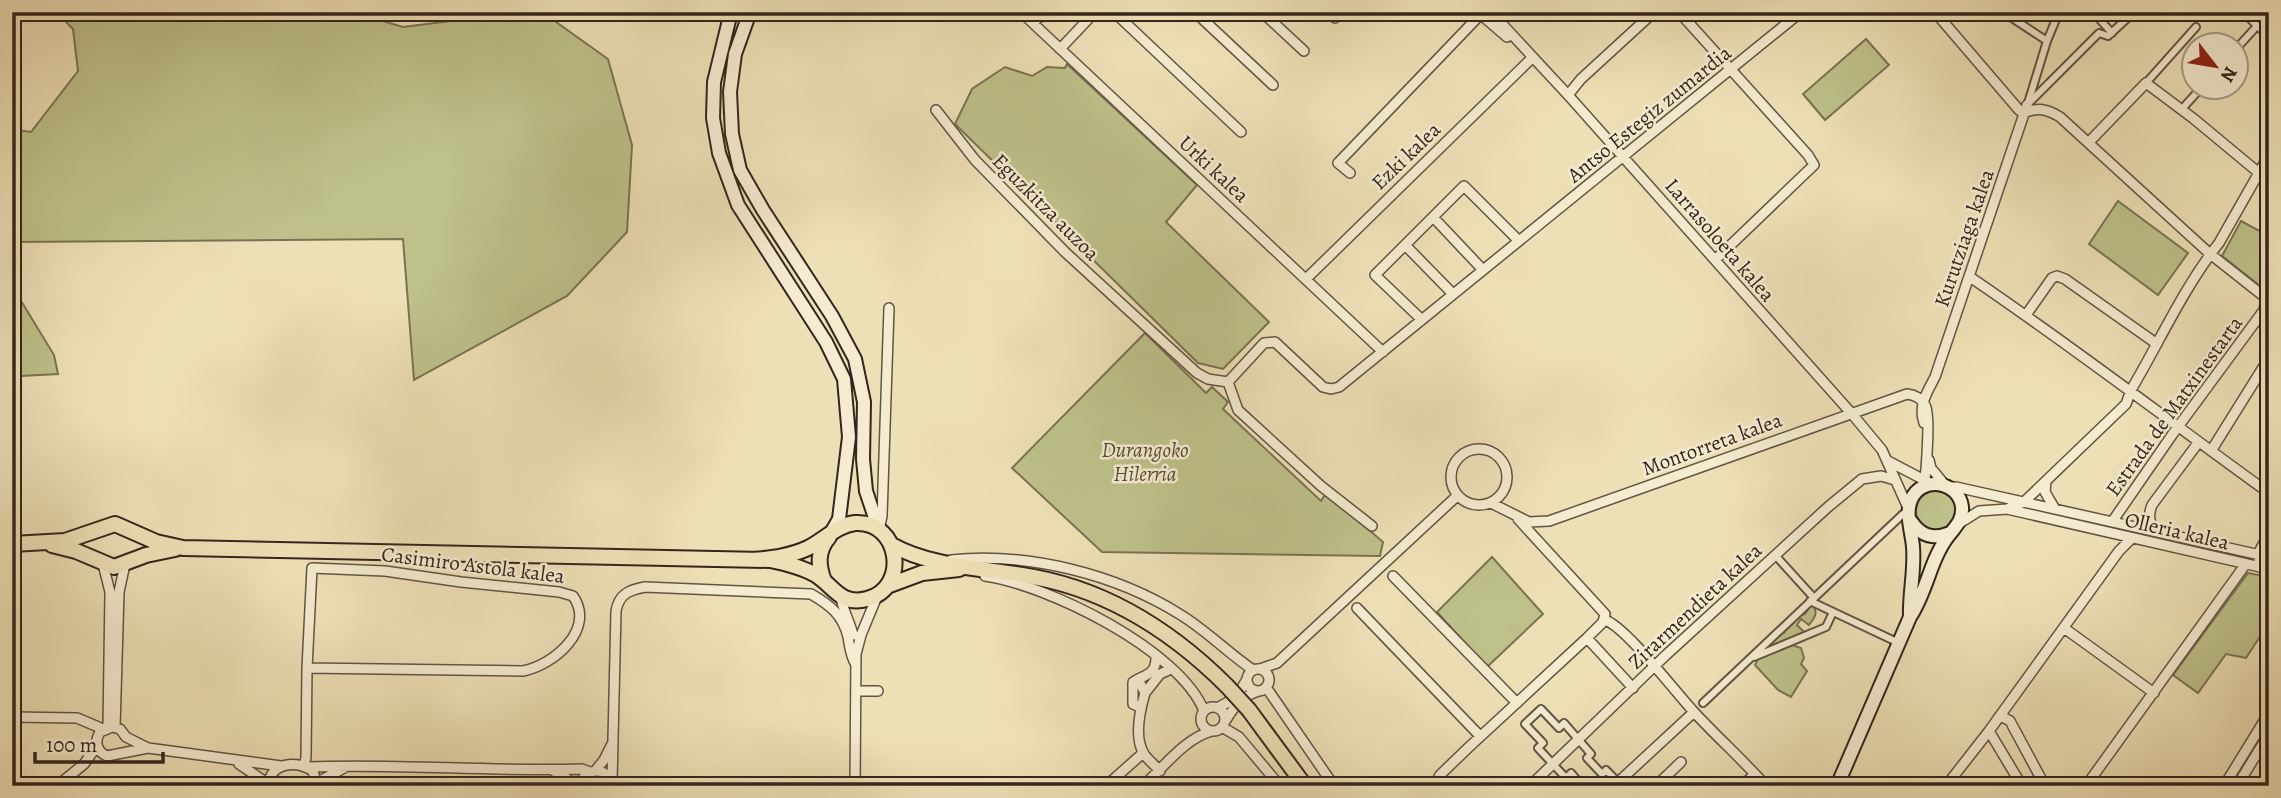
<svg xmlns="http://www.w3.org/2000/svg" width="2281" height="798" viewBox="0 0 2281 798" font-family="Alegreya,serif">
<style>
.green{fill:#bec18a;stroke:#797354;stroke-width:2}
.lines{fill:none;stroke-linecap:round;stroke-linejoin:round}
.pedestrian-casing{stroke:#625443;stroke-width:10}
.minor-casing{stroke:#625443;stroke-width:12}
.secondary-casing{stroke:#34251d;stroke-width:16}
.primary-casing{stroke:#34251d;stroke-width:18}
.pedestrian{stroke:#f4ebd0;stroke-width:6}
.minor{stroke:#f4ebd0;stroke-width:9}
.secondary{stroke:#f4ebd0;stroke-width:12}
.primary{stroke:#eee0b6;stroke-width:14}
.primary-bridge-casing{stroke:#34251d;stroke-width:18;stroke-linecap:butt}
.primary-bridge{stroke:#eee0b6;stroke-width:14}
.labels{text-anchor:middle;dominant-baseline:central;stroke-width:5;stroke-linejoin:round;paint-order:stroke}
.street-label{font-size:21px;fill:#34251d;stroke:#f4ebd0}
.park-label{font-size:21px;font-style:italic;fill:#564c38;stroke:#f4ebd0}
</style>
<rect width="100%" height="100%" fill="#eee0b6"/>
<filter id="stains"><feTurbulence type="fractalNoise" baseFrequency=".00286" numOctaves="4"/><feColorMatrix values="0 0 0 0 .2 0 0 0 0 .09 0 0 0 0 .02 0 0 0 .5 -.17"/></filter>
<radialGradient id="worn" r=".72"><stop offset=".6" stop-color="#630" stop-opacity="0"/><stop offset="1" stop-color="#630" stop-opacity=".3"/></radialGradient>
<path class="green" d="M 56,12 L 352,12 L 403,27 L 521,12 L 542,12 L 608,59 L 632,145 L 627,232 L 567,296 L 414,380 L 403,239 L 12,242 L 12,129 L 31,132 L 78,71 L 73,29 Z
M 1866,39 L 1889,65 L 1825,120 L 1803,94 Z
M 1067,64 L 1197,185 L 1166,222 L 1269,322 L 1223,369 L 1198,363 L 955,124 L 972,89 L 1005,67 L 1032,76 L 1047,67 L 1065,68 Z
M 2118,201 L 2188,253 L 2158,295 L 2089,244 Z
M 2241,221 L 2269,236 L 2269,293 L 2222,256 Z
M 12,269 L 15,291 L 54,355 L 58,374 L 21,376 L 16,386 L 12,387 Z
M 1145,333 L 1206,393 L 1212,387 L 1228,402 L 1223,409 L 1321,501 L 1324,496 L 1330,496 L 1383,542 L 1380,556 L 1102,552 L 1012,468 Z
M1916 511a20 20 0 1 1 40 0a20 20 0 1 1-40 0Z
M 1492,557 L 1543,614 L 1487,667 L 1437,612 Z
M 2248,573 L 2269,577 L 2269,623 L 2246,658 L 2226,654 L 2198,693 L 2173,675 Z
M 1812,603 C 1818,613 1816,616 1809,625 L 1801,619 L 1797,625 L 1804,632 L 1772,647 L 1771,641 L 1776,636 L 1784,633 C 1786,623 1796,616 1805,614 Z
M 1789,644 L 1801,648 L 1804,658 L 1801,664 L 1807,671 L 1791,697 L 1778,690 L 1755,665 L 1759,657 Z"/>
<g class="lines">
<defs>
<path id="pedestrian" d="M 2003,12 L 2047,41
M 2093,12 L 2112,33
M 2243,12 L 2269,37
M 2236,49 L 2257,26
M 2146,83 L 2196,27
M 2028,103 L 2047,41 L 2059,12
M 2027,105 L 2099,33 L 2108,36 L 2134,12
M 2181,110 L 2201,88
M 1775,555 L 1814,598
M 1810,601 L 1899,643
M 1754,657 L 1826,627 L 1833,612
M 1703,703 L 1903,514
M 1582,786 L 1571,773 L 1566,778 L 1538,748 L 1543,743 L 1525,724 L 1541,709 L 1559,728 L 1564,723 L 1591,754 L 1587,758 L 1602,774 L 1606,770 L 1613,777 L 1604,786"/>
<path id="minor" d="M 1021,12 L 1383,352
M 1114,12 L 1241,132
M 1195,12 L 1273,85
M 1262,12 L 1304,51
M 1329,12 L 1335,18
M 1478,12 L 1507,37
M 1491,12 L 1568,95 L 1852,414 L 1882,450 L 1908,508
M 1679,12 L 1808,155 L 1814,165 L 1715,260
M 1935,12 L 2019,110 L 2023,113 C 2038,107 2047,109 2060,117 L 2209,253 L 2266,298 L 2264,310 L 2172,435 L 2112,522
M 1033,23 L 1045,12
M 1060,49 L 1095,12
M 1568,95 L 1581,79 L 1654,12
M 936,110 L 975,160 L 1065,252 L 1197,373 L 1208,379 L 1228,382
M 2089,142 L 2146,83 L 2194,119 L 2259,173
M 1350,173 L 1338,163 L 1480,15
M 1433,217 L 1464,186 L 1519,241
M 1405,245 L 1375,275 L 1421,319
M 1970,277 C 2072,346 2169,421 2269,493
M 1306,279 L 1532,58
M 1453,294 L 1405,245 L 1433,217 L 1483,270
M 2026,315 L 2052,278 L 2057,276 L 2065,279 L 2157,344
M 1924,423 C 1918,406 1927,392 1935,377 L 2027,105
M1451 477a28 28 0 1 1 56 0a28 28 0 1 1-56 0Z
M 2211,451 L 2269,358
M 1929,460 L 1931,468 L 1945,485
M 1888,461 L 1928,482
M 2046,481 L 2045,492 L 2055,509
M 1949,487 L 1956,487 L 2269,557
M 1491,503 L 1529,522 L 1549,521 L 1907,394 C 1915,395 1921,398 1925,405 C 1931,414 1926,473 1924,487
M 2007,509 L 2024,502 L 2126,404 L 2131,390 C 2160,341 2184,287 2219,243 L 2269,155
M 1518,519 L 1605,614 L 1603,622 L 1587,638
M 1960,523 L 1979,511 L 2007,509 L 2269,569
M 1372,526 L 1321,486 L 1238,410 L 1228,382 L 1264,343 L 1275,342 L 1323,387 L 1331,389 L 1339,387 L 1801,12
M 879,530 L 882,516 L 889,308
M 2155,531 C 2149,522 2148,515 2152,505 L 2198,443
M 951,560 C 1028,552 1116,574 1181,615 C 1207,631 1228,653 1253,670
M 103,564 L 110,592 L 108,727
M 2261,568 L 2258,554 L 2269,533
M 985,576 C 1048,585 1180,650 1204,711
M 1393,576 L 1517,703
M 841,597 C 843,611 850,622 853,635
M 1357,608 L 1480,736
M 1605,620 C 1626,627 1676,693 1694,712 C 1717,737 1743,760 1766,786
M 2064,628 L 2154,693
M 1260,669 L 1277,663 L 1458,495
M1247 680a11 11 0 1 1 22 0a11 11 0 1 1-22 0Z
M 1138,679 L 1145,693 C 1140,710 1134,738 1144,754 C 1148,760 1155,765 1160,771
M 1266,687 L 1334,786
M 856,691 L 878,691
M 1145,693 L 1160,674 L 1171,669
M 1140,707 L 1133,704 L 1133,682 C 1146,674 1156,675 1156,657
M1201 719a12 12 0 1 1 24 0a12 12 0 1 1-24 0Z
M 1217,708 C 1231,702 1241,692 1247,679
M 12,717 L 77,718 L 103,729
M 1998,718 L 2003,717 L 2010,721 L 2045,786
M 1226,720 C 1234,706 1244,695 1259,691
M 115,727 L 119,592 L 125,564
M 1222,727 L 1239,737 L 1280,786
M 1989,731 L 2022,786
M 148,748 L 126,737 L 120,729 L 112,727 L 100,732 C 94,742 97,752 107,756 L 148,748 L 281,766
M 239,764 L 267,783
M 304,766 L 306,757 L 307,668 L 312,568 L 385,571 L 461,582 L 559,592 L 573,596 C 596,629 554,665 523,671 L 307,668
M 307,767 C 398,763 490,772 582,769 L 590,772
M 552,770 L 565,777 L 575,786
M 595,771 L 604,760 L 612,744
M 318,782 L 344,768
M 612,782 L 616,611 C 619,594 629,590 645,587 L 811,594 C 830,605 843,615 848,637 C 850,648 850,655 856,665
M 57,786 L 84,764 L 97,746
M 268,786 C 270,762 296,760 313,771 L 317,786
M 579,786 C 585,768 606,765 612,784
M 855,786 L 856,654 L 861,635 L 878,594
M 1106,786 L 1143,753
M 1143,786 C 1163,768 1185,738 1212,731
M 1434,786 L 1440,775 L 1469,747 L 1587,638 L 1633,688
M 1530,786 L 1666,655 L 1828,507 L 1862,479 L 1881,476 L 1895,480
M 1614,786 L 1694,712
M 1656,786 L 1681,762
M 1742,786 L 1755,774
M 1946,786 L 1989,731 L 2119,551 L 2131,539
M 2086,786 L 2245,565
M 2224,786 L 2269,713
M 2237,786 L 2269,734"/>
<path id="secondary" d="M 731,12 L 714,82 L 713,118 L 719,153 L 738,205 L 826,342 L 844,379 L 849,437 L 839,519 L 831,533
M 750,12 L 735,54 L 730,92 L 732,134 L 740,170 L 763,210 L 832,316 L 855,359 L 864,402 L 863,459 L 866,491 L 879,530
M 1911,521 C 1921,536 1933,540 1950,533
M 1837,786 L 1910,617 C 1927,592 1930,559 1949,535 C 1956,526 1963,520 1962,507 C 1959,481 1921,475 1911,500 C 1905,514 1912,533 1913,547 C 1915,571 1909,594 1910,617"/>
<path id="primary" d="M 12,544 L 65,541 L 115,524 L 156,542 L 183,548 L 770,560 C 785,563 802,567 816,575 C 834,586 840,606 867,599 C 910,588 900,520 855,523 C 837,525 823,541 808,548 C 791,556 773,558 755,560
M 52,545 L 76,551 L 114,567 L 146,555 L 175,549
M 892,545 C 929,566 981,568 1022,575 C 1103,587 1170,629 1227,686
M 824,581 C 818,565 817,551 829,537
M 887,586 L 922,573 L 959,569
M 1249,710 L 1305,786"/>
</defs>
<use href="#pedestrian" class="pedestrian-casing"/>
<use href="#minor" class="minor-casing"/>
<use href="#secondary" class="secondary-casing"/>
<use href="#primary" class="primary-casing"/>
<use href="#pedestrian" class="pedestrian"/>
<use href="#minor" class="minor"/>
<use href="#secondary" class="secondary"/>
<use href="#primary" class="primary"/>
<defs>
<path id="primary-bridge" d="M 1227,686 L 1249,710"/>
</defs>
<use href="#primary-bridge" class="primary-bridge-casing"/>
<use href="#primary-bridge" class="primary-bridge"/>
</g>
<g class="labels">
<g class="street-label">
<text transform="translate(1649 114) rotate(-39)">Antso Estegiz zumardia</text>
<text transform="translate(1406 156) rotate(-44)">Ezki kalea</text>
<text transform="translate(1214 169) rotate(43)">Urki kalea</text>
<text transform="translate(1046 207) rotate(45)">Eguzkitza auzoa</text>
<text transform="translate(1964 238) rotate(-71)">Kurutziaga kalea</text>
<text transform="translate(1720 240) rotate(49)">Larrasoloeta kalea</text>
<text transform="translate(2174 406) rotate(-54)">Estrada de Matxinestarta</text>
<text transform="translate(1712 444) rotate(-20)">Montorreta kalea</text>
<text transform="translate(2177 531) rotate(13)">Olleria kalea</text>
<text transform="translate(473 565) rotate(7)">Casimiro Astola kalea</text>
<text transform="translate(1695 606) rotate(-43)">Zirarmendieta kalea</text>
</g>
<g class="park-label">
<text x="1145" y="450">Durangoko<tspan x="1145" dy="24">Hilerria</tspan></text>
</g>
</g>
<rect width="2281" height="798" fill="none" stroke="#eee0b6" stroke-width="42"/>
<rect x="14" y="14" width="2253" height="770" fill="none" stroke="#34251d" stroke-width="3.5"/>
<rect x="21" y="21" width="2239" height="756" fill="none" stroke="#34251d" stroke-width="2"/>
<g transform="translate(2215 66) rotate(121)"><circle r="33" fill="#f4ebd0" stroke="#a79c88" stroke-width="2"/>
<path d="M0-5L12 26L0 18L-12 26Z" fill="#8f2418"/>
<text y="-10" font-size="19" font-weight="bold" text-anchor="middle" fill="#34251d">N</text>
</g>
<path d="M35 752v10h128v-10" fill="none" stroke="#34251d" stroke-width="3.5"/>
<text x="46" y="752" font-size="21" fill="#34251d" stroke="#f4ebd0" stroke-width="5" paint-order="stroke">100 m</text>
<rect width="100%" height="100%" filter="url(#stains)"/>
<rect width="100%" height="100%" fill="url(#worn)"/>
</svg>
